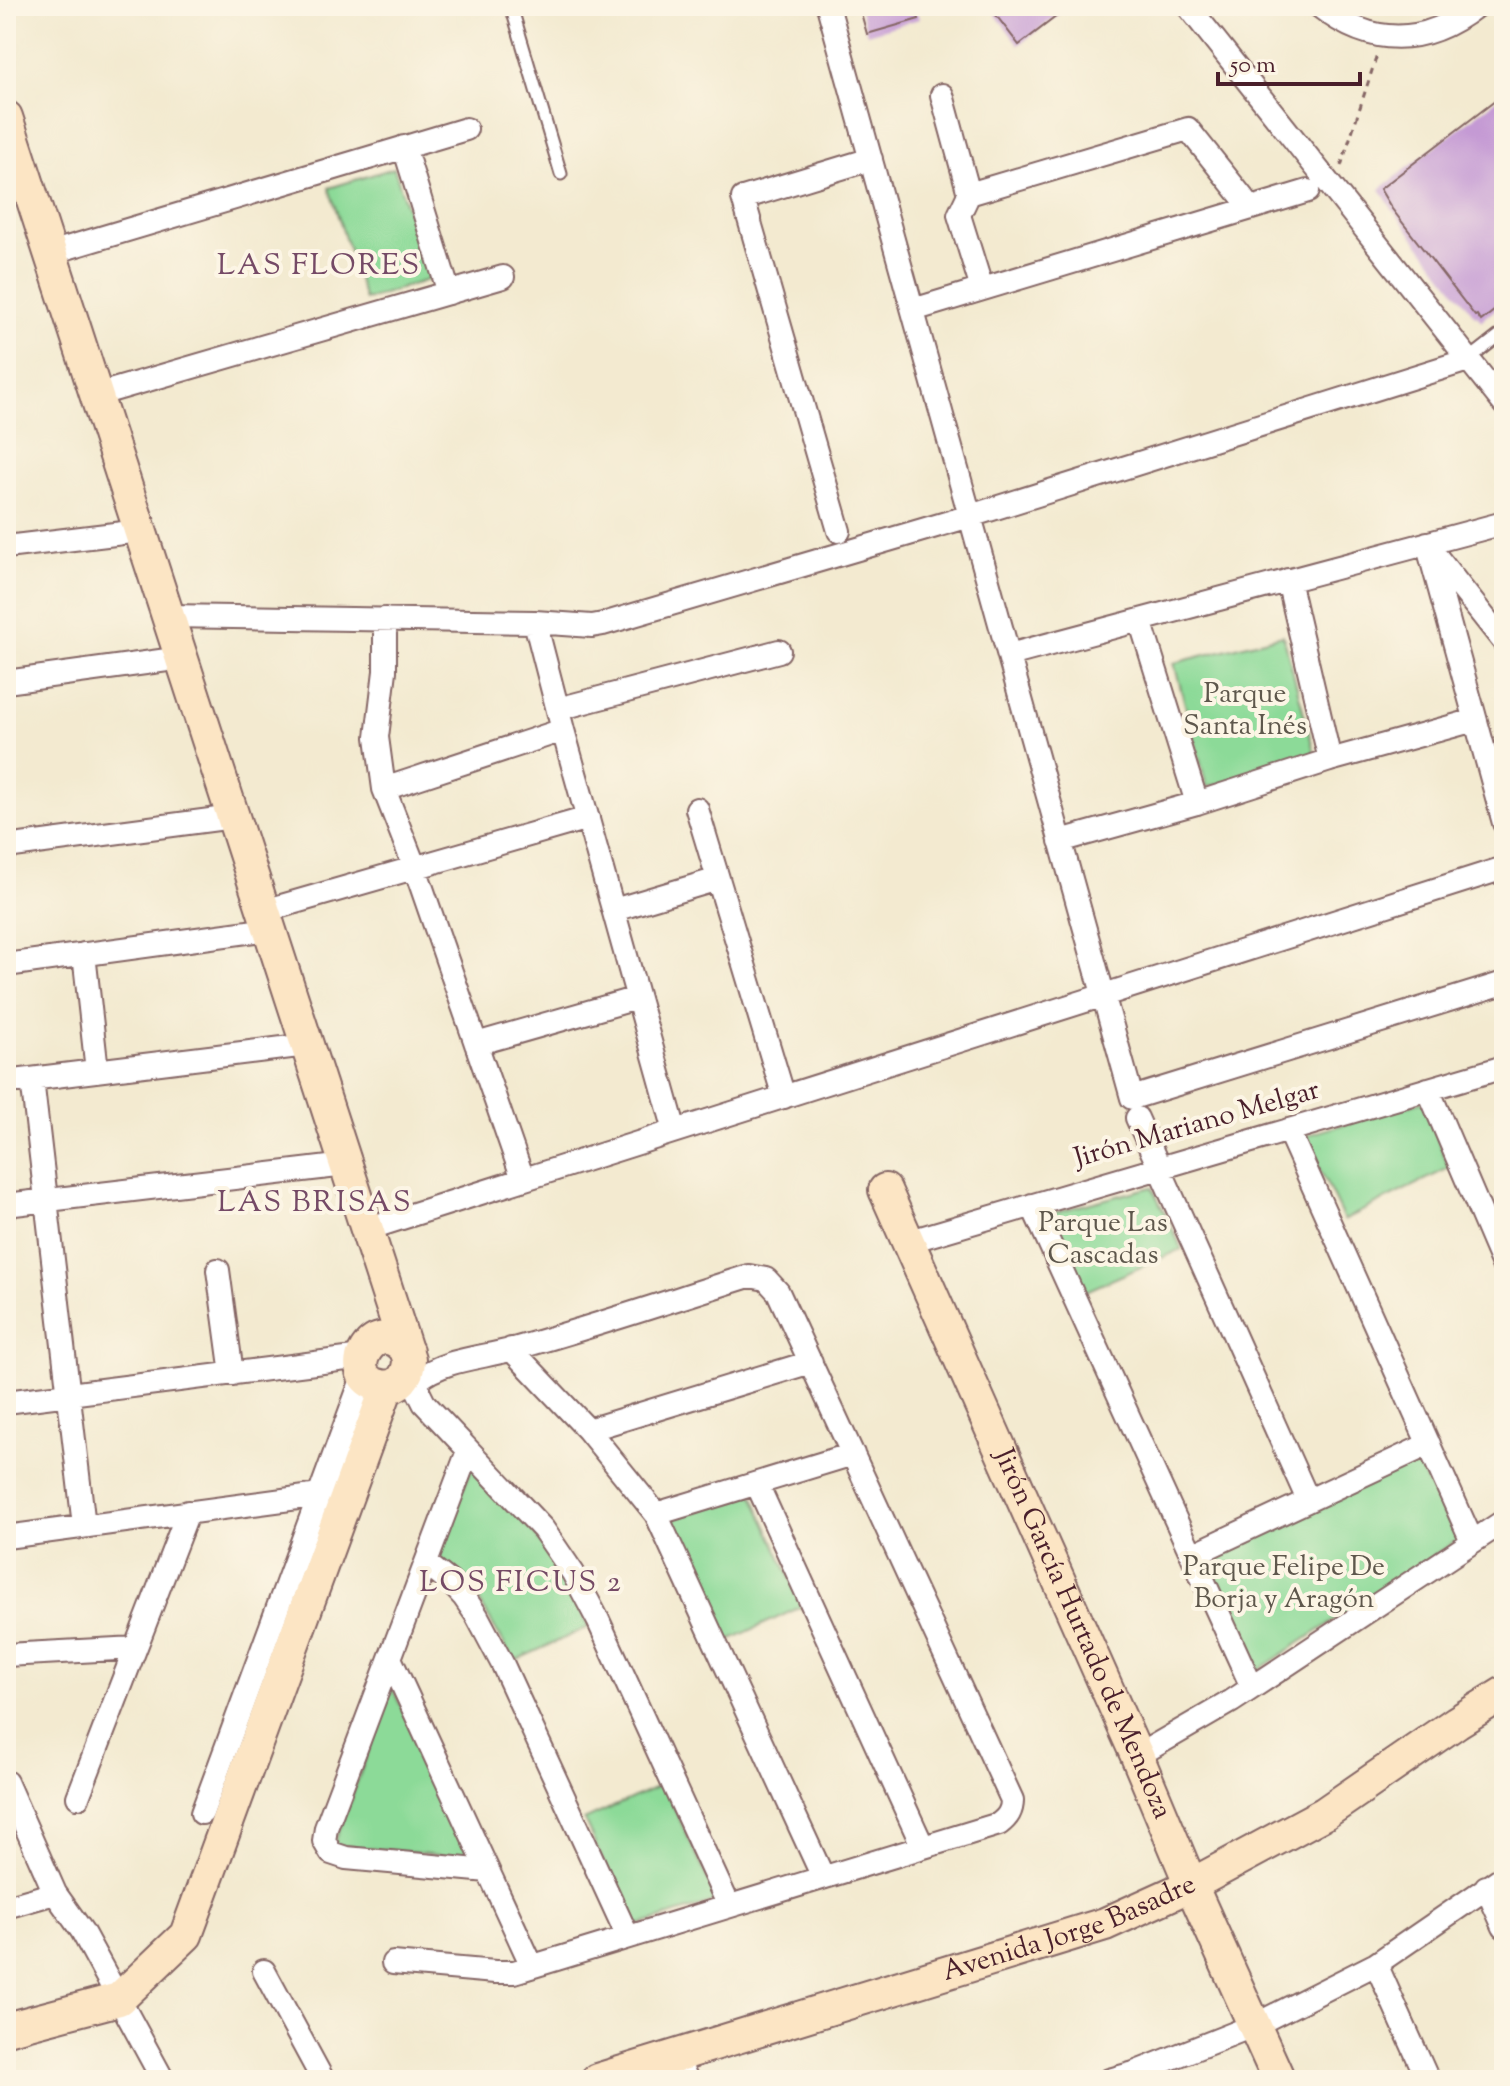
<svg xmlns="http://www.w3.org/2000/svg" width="1510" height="2086" viewBox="0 0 1510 2086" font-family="'Sorts Mill Goudy',serif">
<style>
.green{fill:#8cda98;stroke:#6b7c62;stroke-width:2}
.building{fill:#c49ad4}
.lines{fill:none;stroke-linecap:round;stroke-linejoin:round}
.lane-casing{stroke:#856665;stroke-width:15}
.street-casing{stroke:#856665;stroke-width:26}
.secondary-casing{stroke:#856665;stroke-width:36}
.path{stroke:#856665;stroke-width:3;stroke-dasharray:6 6;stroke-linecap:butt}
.lane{stroke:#fff;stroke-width:11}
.street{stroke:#fff;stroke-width:22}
.secondary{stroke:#fce5c4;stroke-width:32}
.labels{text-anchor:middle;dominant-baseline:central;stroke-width:8;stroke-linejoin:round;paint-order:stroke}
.park-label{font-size:28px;fill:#5e574c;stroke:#fcf5e5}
.street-label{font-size:28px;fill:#4a1f2b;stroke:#fcf5e5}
.neighbourhood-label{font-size:30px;letter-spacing:2px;fill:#754a66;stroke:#fcf5e5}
</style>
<rect width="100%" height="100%" fill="#fcf5e5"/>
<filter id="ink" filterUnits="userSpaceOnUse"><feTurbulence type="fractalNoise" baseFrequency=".0125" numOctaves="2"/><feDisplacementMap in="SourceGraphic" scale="16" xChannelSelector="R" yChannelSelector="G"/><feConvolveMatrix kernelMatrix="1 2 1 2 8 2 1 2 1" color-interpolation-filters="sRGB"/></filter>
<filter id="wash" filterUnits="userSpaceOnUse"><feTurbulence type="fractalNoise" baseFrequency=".006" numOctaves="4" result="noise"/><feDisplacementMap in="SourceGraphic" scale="32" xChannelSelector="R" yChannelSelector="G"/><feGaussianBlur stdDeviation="1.8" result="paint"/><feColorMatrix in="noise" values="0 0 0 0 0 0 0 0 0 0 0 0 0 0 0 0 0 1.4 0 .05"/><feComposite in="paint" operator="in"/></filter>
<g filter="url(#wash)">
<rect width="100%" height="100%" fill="#f3ead0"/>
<path class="green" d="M 394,168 L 430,279 L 365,300 L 329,188 Z
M 1283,635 L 1316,759 L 1207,787 L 1174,663 Z
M 1423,1101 L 1449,1168 L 1344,1220 L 1304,1136 Z
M 1152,1187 L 1182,1249 L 1084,1292 L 1048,1214 Z
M 1415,1459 L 1458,1540 L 1255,1672 L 1206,1555 Z
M 472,1467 L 533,1532 L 564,1578 L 589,1627 L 514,1661 L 478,1599 L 435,1560 Z
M 752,1493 L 803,1606 L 725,1642 L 669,1520 Z
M 392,1687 L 471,1858 L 334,1845 Z
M 663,1784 L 718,1901 L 633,1927 L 584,1820 Z"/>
<g id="blocks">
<path class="building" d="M 859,6 L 915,6 L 919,19 L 867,34 Z
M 989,6 L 1070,6 L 1019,45 Z
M 1504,94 L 1504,303 L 1481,321 L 1477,315 L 1475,316 L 1392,209 L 1380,189 Z"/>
</g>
</g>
<g filter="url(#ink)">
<use href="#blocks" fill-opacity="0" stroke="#856665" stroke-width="2"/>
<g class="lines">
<defs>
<path id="lane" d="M 511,6 L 561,174
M 1468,360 L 1504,332"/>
<path id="street" d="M 828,6 L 1132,1098 L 1504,983
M 1188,6 L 1504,404
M 1319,6 C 1371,47 1424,47 1476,6
M 942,95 L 969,194 L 959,215 L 982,289
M 404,147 L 449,293
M 969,194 L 1188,129 L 1251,208
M 50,253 L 466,129
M 913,310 L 1308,191
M 96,395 L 503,277
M 839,531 L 743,198 L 871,159
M 1427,543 L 1504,823
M 6,547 L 140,531
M 1432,551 L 1504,642
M 1288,580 L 1330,760
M 168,616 L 535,622 L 592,626 L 603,624 L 970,516 L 1468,360
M 385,619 L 385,671 L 377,737 L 384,789 L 415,868 L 523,1179
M 1140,620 L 1197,803
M 535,622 L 563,730 L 675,1131
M 1009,655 L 1504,523
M 6,682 L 182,658
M 558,709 L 779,651
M 384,789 L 563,730
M 697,809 L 784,1097
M 1060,841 L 1197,803 L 1330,760 L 1475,720
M 6,847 L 233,817
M 614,910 L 718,879
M 264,911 L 588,818
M 84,954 L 97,1071
M 6,965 L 270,929
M 476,1044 L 637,998
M 32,1079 L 84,1526
M 6,1082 L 307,1045
M 1428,1089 L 1504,1267
M 1137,1118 L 1308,1500
M 1288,1130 L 1472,1541
M 6,1205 L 346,1165
M 1032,1205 L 1252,1687
M 367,1229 L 1504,868
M 907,1242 L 1504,1067
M 218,1270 L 232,1374
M 511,1349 L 588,1430 L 656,1514 L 823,1877
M 418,1380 L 418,1391 L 424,1403 L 543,1529 L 573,1573 L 598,1620 L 729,1906
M 6,1402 L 362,1357
M 588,1430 L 811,1362
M 468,1451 L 326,1828 L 324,1841 L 331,1853 L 346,1858 L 488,1871
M 757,1484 L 923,1847
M 656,1514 L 853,1454
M 6,1537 L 320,1495
M 1192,1555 L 1429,1444
M 426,1563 L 450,1582 L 464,1597 L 477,1616 L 503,1665 L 628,1937
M 6,1655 L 135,1648
M 390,1658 L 532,1966
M 1137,1756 L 1232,1701 L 1504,1521
M 6,1782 L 55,1893 L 82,1931 L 163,2080
M 78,1797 L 188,1512
M 202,1813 L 364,1374
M 1486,1887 L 1504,1927
M 6,1907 L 55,1893
M 393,1963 L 495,1972 L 514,1972 L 999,1824 C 1008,1817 1012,1811 1012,1800 L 778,1292 L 766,1279 L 749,1276 C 669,1301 590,1328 510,1350 C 480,1358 442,1360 418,1380
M 1376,1964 L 1428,2080
M 264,1971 L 323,2080
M 676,2056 L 687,2080
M 1109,2080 L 1134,2073 L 1255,2025 L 1376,1964 L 1504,1876"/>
<g id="secondary">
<path d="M 6,117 L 409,1359 C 409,1375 399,1390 381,1386 C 337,1378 376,1310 407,1351"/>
<path id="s1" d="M 885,1190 L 1137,1756 L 1191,1885 L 1279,2080"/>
<path d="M 6,2029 L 119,1999 L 186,1935 L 387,1387"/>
<path id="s2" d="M 597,2080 L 1105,1924 L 1191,1885 L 1325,1813 L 1457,1722 L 1504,1693"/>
</g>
</defs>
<use href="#lane" class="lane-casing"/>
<use href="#street" class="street-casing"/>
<use href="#secondary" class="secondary-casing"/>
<path class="path" d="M 1341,166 L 1377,55"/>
<use href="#lane" class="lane"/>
<use href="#street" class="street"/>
<use href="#secondary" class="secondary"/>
</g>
</g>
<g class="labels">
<g class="park-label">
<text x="1245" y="695">Parque<tspan x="1245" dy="32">Santa Inés</tspan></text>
<text x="1103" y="1224">Parque Las<tspan x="1103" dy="32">Cascadas</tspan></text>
<text x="1284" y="1568">Parque Felipe De<tspan x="1284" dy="32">Borja y Aragón</tspan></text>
</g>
<g class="street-label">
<text transform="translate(1197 1125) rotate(-16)">Jirón Mariano Melgar</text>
<text stroke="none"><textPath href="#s1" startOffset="486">Jirón García Hurtado de Mendoza</textPath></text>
<text stroke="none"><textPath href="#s2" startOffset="496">Avenida Jorge Basadre</textPath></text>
</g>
<g class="neighbourhood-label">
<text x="319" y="266">LAS FLORES</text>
<text x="315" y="1203">LAS BRISAS</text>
<text x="521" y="1583">LOS FICUS 2</text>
</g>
</g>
<rect width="1510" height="2086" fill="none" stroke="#fcf5e5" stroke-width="32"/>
<path d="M1218 72v12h142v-12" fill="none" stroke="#4a1f2b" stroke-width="4"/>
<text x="1230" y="72" font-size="24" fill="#4a1f2b" stroke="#fcf5e5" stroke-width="6" paint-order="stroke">50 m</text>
</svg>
